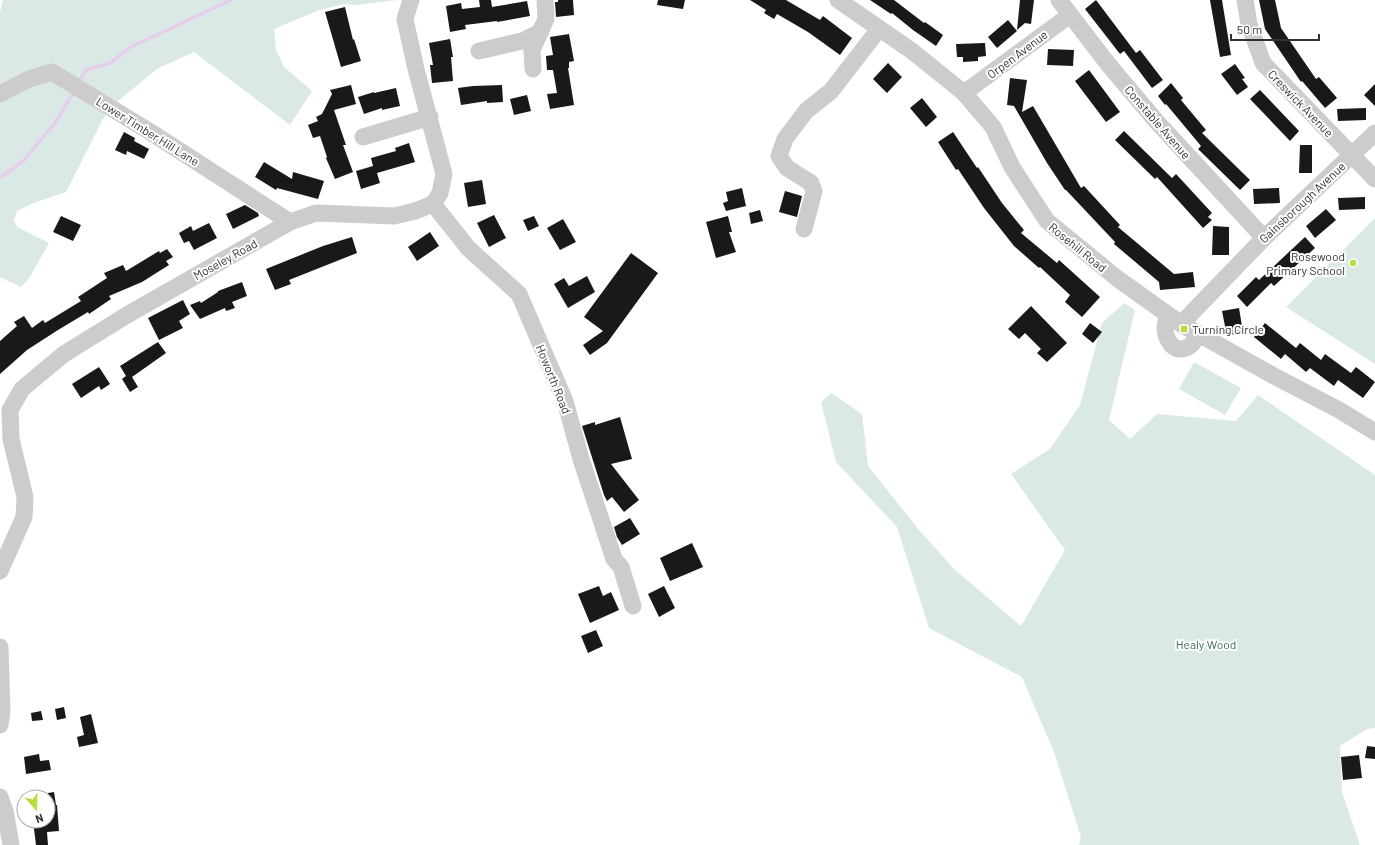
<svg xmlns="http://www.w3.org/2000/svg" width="1375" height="845" viewBox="0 0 1375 845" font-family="Barlow,sans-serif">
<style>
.green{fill:#dbe9e6}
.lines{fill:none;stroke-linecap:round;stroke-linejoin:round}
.stream{stroke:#e4ceec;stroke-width:3.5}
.building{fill:#191919}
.minor{stroke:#ccc;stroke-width:17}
.poi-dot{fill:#b6df3d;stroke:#fff;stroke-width:1.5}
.labels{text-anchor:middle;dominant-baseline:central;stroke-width:4;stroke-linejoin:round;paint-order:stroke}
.street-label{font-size:12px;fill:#323232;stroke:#fff}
.poi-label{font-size:12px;fill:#323232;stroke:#fff;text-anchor:end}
.park-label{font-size:12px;fill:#406d66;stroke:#fff}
</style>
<rect width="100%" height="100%" fill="#fff"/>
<path class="green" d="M 3,0 L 398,0 L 356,5 L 343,4 L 317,11 L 274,29 L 276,50 L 284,67 L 312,91 L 290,125 L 194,52 L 157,69 L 117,102 L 103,119 L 66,192 L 31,204 L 17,211 L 14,220 L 17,227 L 49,243 L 28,280 L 21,287 L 0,277 L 0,12 Z
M 1375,218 L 1375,364 L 1286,307 Z
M 1124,303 L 1135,310 L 1109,420 L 1130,439 L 1157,414 L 1236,421 L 1258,395 L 1375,475 L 1375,728 L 1367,729 L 1340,746 L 1342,792 L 1360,845 L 1079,845 L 1081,837 L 1054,752 L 1022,677 L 929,628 L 897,527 L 836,462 L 821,402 L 831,393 L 862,414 L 868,466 L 919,530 L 954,569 L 1021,626 L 1065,550 L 1011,474 L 1050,449 L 1080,405 L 1102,323 Z
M 1194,362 L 1241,388 L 1225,415 L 1179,389 Z"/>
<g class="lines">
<path class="stream" d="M 81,78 L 86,70 L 110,63 L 131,47 L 231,0
M 0,178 L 24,160 L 55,123 L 72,95"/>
</g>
<path class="building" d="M 479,0 L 491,0 L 492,7 L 527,1 L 530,16 L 497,22 L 497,21 L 465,25 L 466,29 L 450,32 L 446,6 L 461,3 L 462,9 L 480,7 Z
M 558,0 L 573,0 L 574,15 L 556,17 L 555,2 L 558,2 Z
M 658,0 L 685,0 L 683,9 L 657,5 Z
M 750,0 L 786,0 L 820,20 L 823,16 L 852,38 L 840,55 L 808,32 L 777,14 L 774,19 L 764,13 L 766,10 Z
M 870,0 L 894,0 L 924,23 L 925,22 L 943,35 L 936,46 L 913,30 L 892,13 L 891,14 Z
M 1020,0 L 1034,0 L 1031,24 L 1025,23 L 1017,30 Z
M 1096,0 L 1136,53 L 1140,50 L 1163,80 L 1152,88 L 1124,51 L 1120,54 L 1085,9 Z
M 1210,0 L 1222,0 L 1231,55 L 1220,57 Z
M 1259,0 L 1275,0 L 1281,28 L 1316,79 L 1319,77 L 1337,98 L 1325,108 L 1302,81 L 1301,82 L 1265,29 Z
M 345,7 L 353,40 L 354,39 L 361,61 L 341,67 L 325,12 Z
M 1008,20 L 1017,31 L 997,48 L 988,37 Z
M 569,34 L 574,61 L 569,62 L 569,68 L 568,68 L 574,105 L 550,109 L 547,94 L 557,93 L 553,70 L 547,70 L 546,56 L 553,55 L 550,37 Z
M 450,39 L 453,57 L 451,57 L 453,81 L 432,83 L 430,65 L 433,65 L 429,43 Z
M 985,43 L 986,56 L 978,57 L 978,61 L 963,62 L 963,57 L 957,57 L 956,44 Z
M 1048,49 L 1074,50 L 1073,66 L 1047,65 Z
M 888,63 L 902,77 L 887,93 L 873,79 Z
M 1235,64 L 1245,78 L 1242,79 L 1248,87 L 1237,95 L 1221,74 Z
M 1089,70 L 1120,112 L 1106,122 L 1075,81 Z
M 1010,78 L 1027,80 L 1022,112 L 1033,106 L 1081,188 L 1084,186 L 1120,225 L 1118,227 L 1174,274 L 1193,272 L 1195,287 L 1160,290 L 1159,282 L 1114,244 L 1115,242 L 1066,190 L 1065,190 L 1047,163 L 1014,106 L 1007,105 Z
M 1171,83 L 1183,98 L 1181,100 L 1206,130 L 1202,133 L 1250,180 L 1240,190 L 1198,149 L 1201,146 L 1166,104 L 1165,105 L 1158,96 Z
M 1375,84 L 1375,106 L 1364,95 Z
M 351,85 L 356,104 L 334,110 L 346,145 L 343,145 L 353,172 L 335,179 L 326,158 L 327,157 L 320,136 L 313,138 L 308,125 L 318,121 L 316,117 L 322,114 L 332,94 L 330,90 Z
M 502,85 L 503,102 L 487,103 L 487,101 L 461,105 L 458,88 L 473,86 Z
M 396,88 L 400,106 L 382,110 L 382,108 L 364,114 L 358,97 L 374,92 L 374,93 Z
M 1260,90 L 1299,131 L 1290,141 L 1250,99 Z
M 527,95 L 531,111 L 514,115 L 510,99 Z
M 922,98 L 937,117 L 926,127 L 910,108 Z
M 1366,108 L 1366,120 L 1338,121 L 1337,109 Z
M 1124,131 L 1172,178 L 1176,174 L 1212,213 L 1208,217 L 1212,220 L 1203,228 L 1157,177 L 1155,179 L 1115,140 Z
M 124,132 L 135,138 L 134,141 L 149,149 L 144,159 L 127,151 L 126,155 L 115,150 Z
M 953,132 L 977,168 L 978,167 L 1002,203 L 1024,230 L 1021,233 L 1057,263 L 1059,260 L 1100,297 L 1082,317 L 1065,302 L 1070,295 L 1040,267 L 1039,268 L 1014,246 L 984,208 L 958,169 L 956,170 L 938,142 Z
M 409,143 L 415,162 L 377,173 L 380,183 L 361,189 L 356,171 L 373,166 L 371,158 L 396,151 L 395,148 Z
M 1300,145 L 1312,145 L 1312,173 L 1299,173 Z
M 264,162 L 292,179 L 293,172 L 324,181 L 318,199 L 277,188 L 276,190 L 255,177 Z
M 482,180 L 486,204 L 468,207 L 464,183 Z
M 742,188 L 746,206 L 726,211 L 723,203 L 728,201 L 726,192 Z
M 1279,188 L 1280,203 L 1254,204 L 1253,189 Z
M 785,191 L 802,196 L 797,217 L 779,212 Z
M 1365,197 L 1365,209 L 1339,210 L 1338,198 Z
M 245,205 L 258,213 L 259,216 L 233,229 L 226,214 Z
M 1326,209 L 1336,220 L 1315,238 L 1306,226 Z
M 760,210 L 763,221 L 751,224 L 749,213 Z
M 494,215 L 506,238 L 489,247 L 477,223 Z
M 61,216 L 81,225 L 73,241 L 53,232 Z
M 534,216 L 539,226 L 528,231 L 523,220 Z
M 728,216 L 732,232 L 729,232 L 736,252 L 716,258 L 706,222 Z
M 563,219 L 576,242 L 560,250 L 547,228 Z
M 209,223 L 217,238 L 194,250 L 189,241 L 184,243 L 179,233 L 191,226 L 193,231 Z
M 1213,226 L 1229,227 L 1229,255 L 1212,255 Z
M 430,232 L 439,246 L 417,261 L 408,247 Z
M 352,237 L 357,253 L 289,280 L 291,284 L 275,290 L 266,269 L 323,246 Z
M 1305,237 L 1315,248 L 1274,286 L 1271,283 L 1247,307 L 1237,296 L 1256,277 L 1259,280 Z
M 167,249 L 173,257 L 166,261 L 169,265 L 142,282 L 109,296 L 111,299 L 89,314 L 88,312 L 58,330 L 27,350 L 0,374 L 0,341 L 17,326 L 14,322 L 24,316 L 32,328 L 43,320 L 45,323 L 81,301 L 78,297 L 107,278 L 104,273 L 123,265 L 126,271 L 159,251 L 160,253 Z
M 631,253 L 658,273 L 607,343 L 590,355 L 583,345 L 603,331 L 584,317 Z
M 587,276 L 595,292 L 568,308 L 554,284 L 564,278 L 569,286 Z
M 242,282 L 247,296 L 232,302 L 235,308 L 226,311 L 225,308 L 200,319 L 190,305 L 200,301 L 201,303 L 218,292 L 218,291 Z
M 183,300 L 190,314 L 179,321 L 183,328 L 159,340 L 148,318 Z
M 1031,306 L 1067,343 L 1047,362 L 1037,353 L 1041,349 L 1025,333 L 1019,339 L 1008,329 Z
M 1239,308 L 1243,332 L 1227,336 L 1222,311 Z
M 1090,323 L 1102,332 L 1093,343 L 1082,334 Z
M 1265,323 L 1296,348 L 1300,343 L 1321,360 L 1325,354 L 1351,373 L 1356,367 L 1375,382 L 1363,398 L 1338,380 L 1334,386 L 1310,368 L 1306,372 L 1285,354 L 1281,359 L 1254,337 Z
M 158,342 L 166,353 L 132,377 L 138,387 L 130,392 L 122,379 L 126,376 L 120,366 Z
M 99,367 L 110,384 L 101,390 L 99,386 L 81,398 L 72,384 Z
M 620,417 L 632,459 L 611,464 L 639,500 L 624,512 L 612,497 L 607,501 L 604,495 L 582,426 L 595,422 L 595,425 Z
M 630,518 L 640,534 L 622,545 L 617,537 L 614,527 Z
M 692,543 L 703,567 L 670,581 L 660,558 Z
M 599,586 L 603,596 L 611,592 L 619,610 L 590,623 L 578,594 Z
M 664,586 L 675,608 L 659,617 L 648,594 Z
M 596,630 L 603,646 L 588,653 L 581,636 Z
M 64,707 L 66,718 L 57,720 L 55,709 Z
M 41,711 L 43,720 L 32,721 L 31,713 Z
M 91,714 L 98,743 L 79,747 L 77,737 L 84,735 L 80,717 Z
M 1367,746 L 1375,747 L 1375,759 L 1365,758 Z
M 39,754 L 40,761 L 49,760 L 51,770 L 26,774 L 24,757 Z
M 1359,755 L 1362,778 L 1343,780 L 1341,757 Z
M 54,792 L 56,805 L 57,805 L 59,831 L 47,832 L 48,845 L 36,845 L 33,821 L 48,821 L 48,793 Z"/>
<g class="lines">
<path class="minor" d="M 838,0 L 912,51 L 964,93 L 993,127 L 1012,167 L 1047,221 L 1118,279 L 1181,324 L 1274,376 L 1339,410 L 1375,432
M 1059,0 L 1108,64 L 1157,122 L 1264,238
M 1245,0 L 1249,24 L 1263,63 L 1375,179
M 479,51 L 522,41 L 540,32
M 533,69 L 532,50 L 546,19 L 545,0
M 964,93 L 1070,15
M 0,94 L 29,79 L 52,72 L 152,133 L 290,222
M 363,137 L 430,117
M 433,204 L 469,249 L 519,294 L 565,401 L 581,459 L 614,559 L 621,567 L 633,606
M 804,229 L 814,191 L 811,183 L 787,168 L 779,156 L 785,139 L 806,111 L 831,91 L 879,29
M 1168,315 C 1167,319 1165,323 1165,327 C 1165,339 1173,353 1186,348 C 1192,346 1196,339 1199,334
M 1181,324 L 1264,238 L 1375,133
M 0,571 L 24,517 L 25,497 L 11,439 L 10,410 L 22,389 L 64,354 L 127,315 L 290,222 L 316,213 L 394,216 L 415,211 L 433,204 L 440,193 L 444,174 L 416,69 L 405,19 L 411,0
M 0,647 L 2,711 L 0,725
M 0,797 L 5,811 L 11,845"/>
</g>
<g class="poi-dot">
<circle cx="1353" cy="263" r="4"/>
<rect x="1180" y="325" width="8" height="8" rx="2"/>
</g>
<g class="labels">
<g class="street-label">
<text transform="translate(1017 54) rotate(-37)">Orpen Avenue</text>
<text transform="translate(1301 103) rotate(46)">Creswick Avenue</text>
<text transform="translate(1158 122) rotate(49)">Constable Avenue</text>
<text transform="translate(148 131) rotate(32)">Lower Timber Hill Lane</text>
<text transform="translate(1302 202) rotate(-43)">Gainsborough Avenue</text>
<text transform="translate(1078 247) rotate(39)">Rosehill Road</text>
<text transform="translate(225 259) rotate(-29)">Moseley Road</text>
<text transform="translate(554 379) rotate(68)">Howorth Road</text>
</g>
<g class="poi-label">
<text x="1345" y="256">Rosewood<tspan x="1345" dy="14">Primary School</tspan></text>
<text x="1192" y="329" text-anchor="start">Turning Circle</text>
</g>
<g class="park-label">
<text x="1206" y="644">Healy Wood</text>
</g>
</g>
<g transform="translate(36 809) rotate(160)"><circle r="19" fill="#ffffff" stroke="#adadad"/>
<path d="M0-3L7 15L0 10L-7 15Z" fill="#b6df3d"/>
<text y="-6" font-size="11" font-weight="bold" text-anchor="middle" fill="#323232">N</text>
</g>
<path d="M1231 34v6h88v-6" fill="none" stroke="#323232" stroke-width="2"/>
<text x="1237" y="34" font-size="12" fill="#323232" stroke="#ffffff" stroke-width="3" paint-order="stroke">50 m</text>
</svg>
